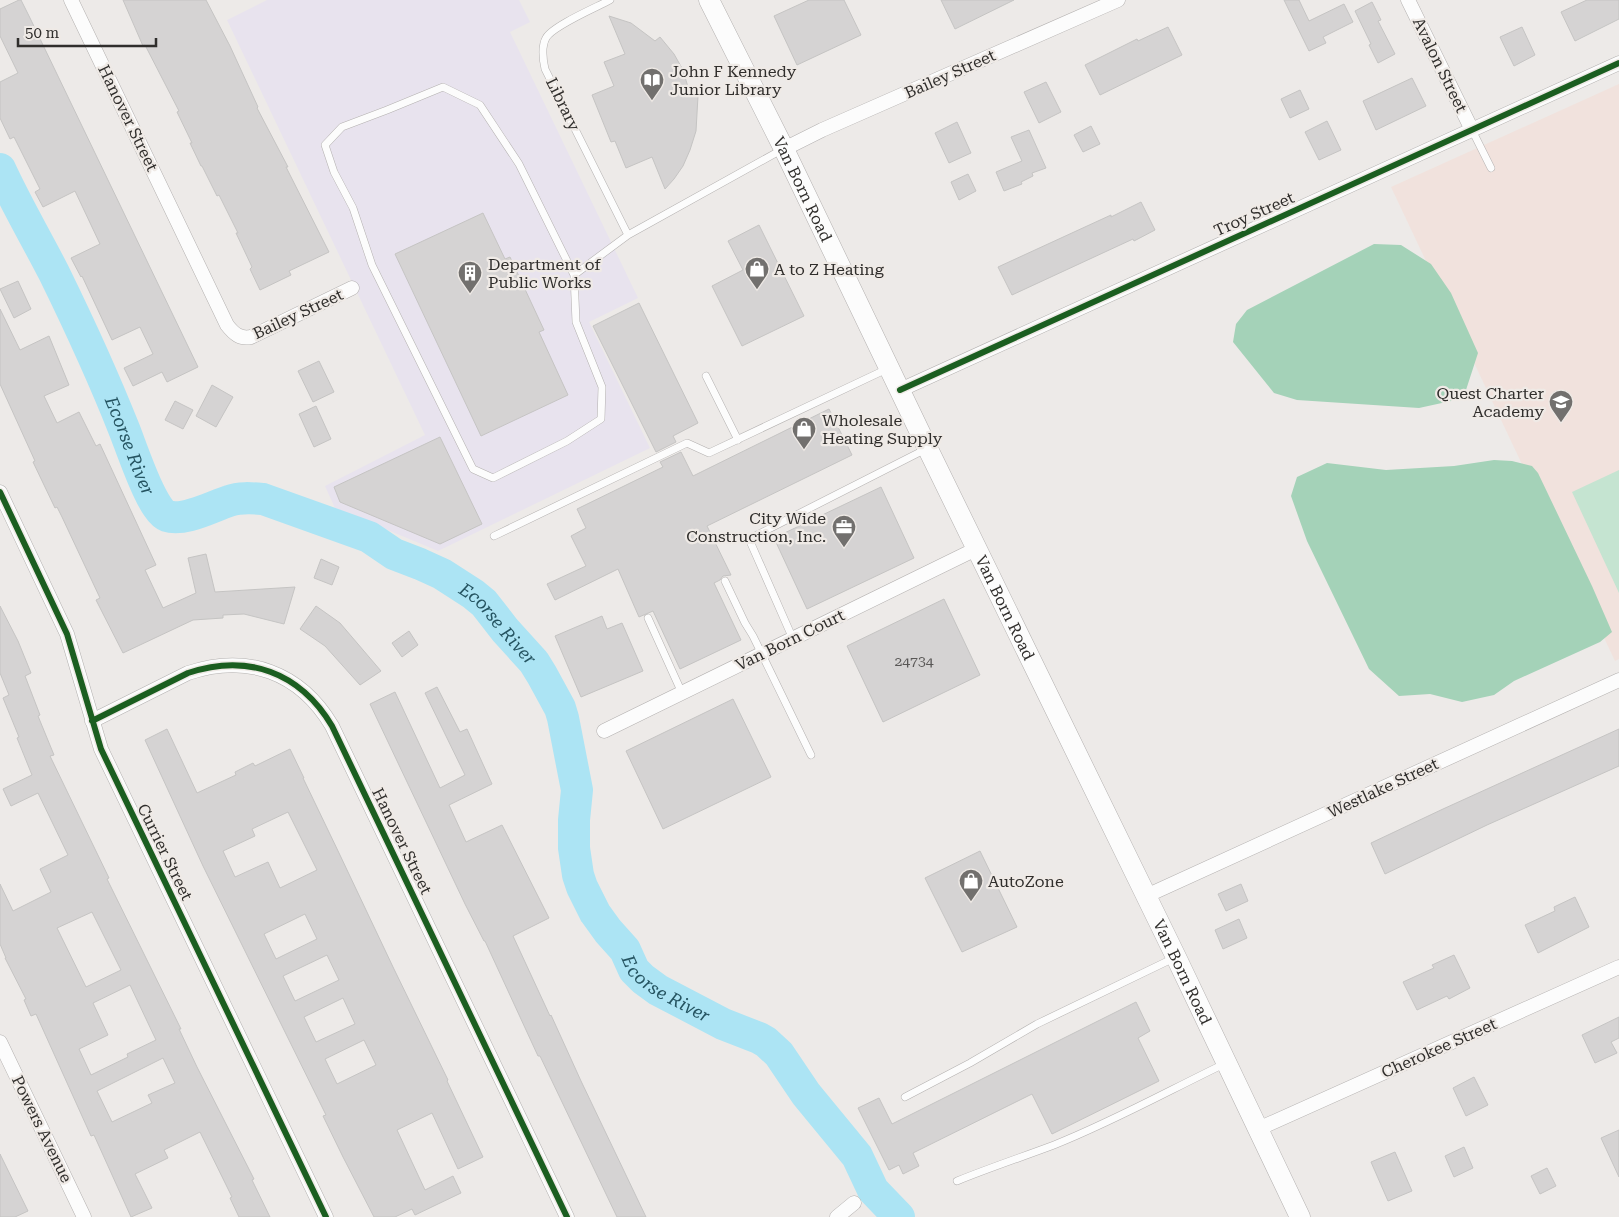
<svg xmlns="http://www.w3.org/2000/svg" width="1619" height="1217" viewBox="0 0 1619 1217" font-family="'Roboto Serif',serif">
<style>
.industrial{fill:#e8e3ee}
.education{fill:#f1e2dd}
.green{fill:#c5e4d1}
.forest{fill:#a4d2b8}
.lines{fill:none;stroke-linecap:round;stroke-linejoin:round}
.river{stroke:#ace4f4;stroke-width:32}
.building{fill:#d5d3d3;stroke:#c5c4c3;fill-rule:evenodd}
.service-casing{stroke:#b3b0af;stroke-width:8}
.minor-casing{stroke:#b3b0af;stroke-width:15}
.secondary-casing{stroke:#b3b0af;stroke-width:21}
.service{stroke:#fcfcfc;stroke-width:7}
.minor{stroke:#fcfcfc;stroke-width:14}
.secondary{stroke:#fcfcfc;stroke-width:20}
.cycleway-casing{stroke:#efeae6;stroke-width:9}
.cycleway{stroke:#1b5e20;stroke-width:6}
.labels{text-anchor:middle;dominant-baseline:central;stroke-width:4.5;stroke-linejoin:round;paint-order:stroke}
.number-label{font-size:14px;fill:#595756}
.street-label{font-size:16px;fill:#302e2c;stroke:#efeae6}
.poi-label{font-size:16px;fill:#302e2c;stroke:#efeae6;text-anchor:start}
.water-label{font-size:18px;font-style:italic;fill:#255461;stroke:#efeae6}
</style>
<rect width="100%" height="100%" fill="#edeae8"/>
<path class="industrial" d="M 267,0 L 519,0 L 530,22 L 510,32 L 638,298 L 589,322 L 650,448 L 438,551 L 335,508 L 325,486 L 425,435 L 227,20 Z"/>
<path class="education" d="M 1619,84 L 1619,659 L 1615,661 L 1391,187 Z"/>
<path class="green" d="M 1619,470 L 1619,593 L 1572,492 Z"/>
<path class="forest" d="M 1374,244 L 1401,245 L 1431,264 L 1451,293 L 1478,353 L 1466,390 L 1451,401 L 1419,408 L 1297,400 L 1274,393 L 1233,342 L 1236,324 L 1247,310 Z
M 1494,460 L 1512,461 L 1532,466 L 1538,473 L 1592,586 L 1612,632 L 1600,642 L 1514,681 L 1494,695 L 1462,702 L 1430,694 L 1399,696 L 1369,669 L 1307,541 L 1291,496 L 1297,477 L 1327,463 L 1386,470 L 1454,466 Z"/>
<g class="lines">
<path class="river" id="s1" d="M 0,169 C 16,204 36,238 54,273 C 79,324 103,376 124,429 C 131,446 152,511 167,516 C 184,522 213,506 229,501 C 240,497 251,498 263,499 L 369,537 L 394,554 L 420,564 L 442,574 L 473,594 L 484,603 L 505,630 L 534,662 L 542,675 L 560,708 L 563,718 L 577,790 L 574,820 L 574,848 L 578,875 L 582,887 L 595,913 L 608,931 L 625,950 L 634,970 L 643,979 L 658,990 L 723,1024 L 759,1038 L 766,1042 L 779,1054 L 806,1094 L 857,1156 L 873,1190 L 899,1217"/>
</g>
<path class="building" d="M 19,0 L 21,0 L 30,18 L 198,367 L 167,382 L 162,372 L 133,386 L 124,368 L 153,354 L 140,327 L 112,340 L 82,276 L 81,277 L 71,258 L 100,244 L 75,191 L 43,207 L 35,192 L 40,189 L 14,137 L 10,139 L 0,118 L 0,82 L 18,73 L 0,36 L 0,9 Z
M 123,0 L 206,0 L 230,46 L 258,107 L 257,108 L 288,167 L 286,167 L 329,252 L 289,271 L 291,275 L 260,290 L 250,269 L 252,267 L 236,233 L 238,233 L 219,195 L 217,196 L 202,166 L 201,166 L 190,143 L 192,143 L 177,112 L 179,111 L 145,45 L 143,46 Z
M 809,0 L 844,0 L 861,35 L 797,65 L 774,16 Z
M 941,0 L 1014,0 L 955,29 Z
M 1284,0 L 1299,0 L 1309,21 L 1344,4 L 1353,22 L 1323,37 L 1326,43 L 1309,51 Z
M 1587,0 L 1619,0 L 1619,19 L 1575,41 L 1561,12 Z
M 1372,2 L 1381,20 L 1378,21 L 1395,54 L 1378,63 L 1369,45 L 1371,44 L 1355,11 Z
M 609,16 L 631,23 L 655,41 L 660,37 L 674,54 L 683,70 L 690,94 L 698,96 L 696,131 L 690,150 L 683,166 L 674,179 L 665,189 L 652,157 L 626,168 L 615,141 L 611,142 L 592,95 L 614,86 L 604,62 L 625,54 Z
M 1168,27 L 1182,55 L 1100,95 L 1085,65 L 1137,39 L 1138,41 Z
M 1522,27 L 1535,55 L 1514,66 L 1500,37 Z
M 1412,78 L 1426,106 L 1376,130 L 1363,101 Z
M 1046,82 L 1061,112 L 1039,123 L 1024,92 Z
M 1300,90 L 1309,109 L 1290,118 L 1281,99 Z
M 1327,121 L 1341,150 L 1319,160 L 1305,132 Z
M 957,122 L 971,153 L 949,163 L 935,133 Z
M 1091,126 L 1100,144 L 1083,152 L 1074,135 Z
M 1029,130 L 1046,168 L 1032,173 L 1033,176 L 1021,182 L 1022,184 L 1004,191 L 996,172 L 1022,161 L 1011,137 Z
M 968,174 L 976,191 L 959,200 L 951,182 Z
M 1141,202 L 1155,230 L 1134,241 L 1133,239 L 1012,295 L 998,267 L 1111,215 L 1111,217 Z
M 483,213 L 505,259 L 510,257 L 544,330 L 539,332 L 568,395 L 481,436 L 395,254 Z
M 759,225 L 804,316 L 742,346 L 712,286 L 743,270 L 728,241 Z
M 18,281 L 31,309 L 14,318 L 0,289 Z
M 639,303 L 698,423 L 673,436 L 676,442 L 656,452 L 593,326 Z
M 0,309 L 20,350 L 49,336 L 69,385 L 44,396 L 57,423 L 79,412 L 96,446 L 100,444 L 156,565 L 145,570 L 163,608 L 196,593 L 188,558 L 206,554 L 215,592 L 295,587 L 284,624 L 244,614 L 223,615 L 223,618 L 193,620 L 123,653 L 96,600 L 100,598 L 62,517 L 57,507 L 55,508 L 33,462 L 35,461 L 0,384 Z
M 319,361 L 334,392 L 313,402 L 298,371 Z
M 212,385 L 233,397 L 216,427 L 196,416 Z
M 175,401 L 193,410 L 183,429 L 165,420 Z
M 316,406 L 331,439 L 314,447 L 299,414 Z
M 829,409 L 852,455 L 707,526 L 731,575 L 723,576 L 720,580 L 714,583 L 741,640 L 680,669 L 653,611 L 639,617 L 618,569 L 555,600 L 547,584 L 586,566 L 571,536 L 586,528 L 577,509 L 663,467 L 660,462 L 681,452 L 693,476 Z
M 440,437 L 482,524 L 440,544 L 340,502 L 334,487 Z
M 881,487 L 914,558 L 807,609 L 774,538 Z
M 321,559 L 339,567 L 332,585 L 314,578 Z
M 944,599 L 980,675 L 883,722 L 847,646 Z
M 0,606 L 18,641 L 31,673 L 25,676 L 40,715 L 38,716 L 54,755 L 50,756 L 109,878 L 107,879 L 181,1029 L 179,1029 L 197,1067 L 254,1179 L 252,1180 L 270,1217 L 239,1217 L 230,1198 L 232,1197 L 200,1132 L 164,1150 L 168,1158 L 135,1174 L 152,1208 L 131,1217 L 94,1135 L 91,1136 L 36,1014 L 31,1016 L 24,1000 L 26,999 L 5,958 L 6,958 L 0,944 L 0,884 L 13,911 L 51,892 L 40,869 L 68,855 L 38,793 L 11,806 L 3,789 L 32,775 L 17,738 L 19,737 L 3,698 L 9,695 L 0,673 ZM 92,912 L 121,970 L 86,987 L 57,928 ZM 130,985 L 156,1040 L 127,1054 L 128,1057 L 91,1075 L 79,1049 L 108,1035 L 93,1003 ZM 163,1058 L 175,1083 L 148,1095 L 152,1103 L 112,1122 L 97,1091 Z
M 316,606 L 340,623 L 381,671 L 360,685 L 325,646 L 300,629 Z
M 602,616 L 607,629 L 622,623 L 643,671 L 581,697 L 555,636 Z
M 409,631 L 418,645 L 402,657 L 392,643 Z
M 437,687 L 460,732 L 467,729 L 492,784 L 449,805 L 466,842 L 502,825 L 549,918 L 513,936 L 550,1016 L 551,1015 L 581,1081 L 646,1217 L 617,1217 L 540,1056 L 538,1056 L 485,941 L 484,941 L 465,904 L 370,704 L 395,692 L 440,788 L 465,775 L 425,693 Z
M 733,699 L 771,777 L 663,829 L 626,751 Z
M 167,729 L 197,793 L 236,775 L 235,772 L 253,763 L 255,766 L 290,749 L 304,778 L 303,778 L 339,853 L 393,967 L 448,1080 L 447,1081 L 483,1157 L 458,1169 L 432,1113 L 397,1130 L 425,1190 L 453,1176 L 461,1193 L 415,1215 L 412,1209 L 395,1217 L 374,1217 L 343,1157 L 323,1116 L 326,1115 L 203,866 L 145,740 ZM 288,812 L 317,870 L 280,888 L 268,862 L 235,877 L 223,851 L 255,836 L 252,829 ZM 305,914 L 317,939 L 276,959 L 264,934 ZM 327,955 L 339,980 L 295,1001 L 283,976 ZM 343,998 L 355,1024 L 316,1042 L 304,1017 ZM 364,1040 L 376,1065 L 337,1084 L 325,1059 Z
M 1619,729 L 1619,766 L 1487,825 L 1385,874 L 1371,843 L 1443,809 Z
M 980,851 L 1017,927 L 962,952 L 925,878 Z
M 1241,884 L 1248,901 L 1226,911 L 1218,894 Z
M 1575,897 L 1589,927 L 1538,953 L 1525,925 L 1555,911 L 1554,907 Z
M 1239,919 L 1247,938 L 1223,949 L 1215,930 Z
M 1454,955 L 1470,988 L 1449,999 L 1447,996 L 1417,1010 L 1403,982 L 1434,968 L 1432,965 Z
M 1136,1002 L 1150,1031 L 1138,1038 L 1159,1081 L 1052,1134 L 1032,1094 L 913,1153 L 919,1166 L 903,1174 L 899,1165 L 889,1170 L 858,1108 L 879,1098 L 892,1124 Z
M 1619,1017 L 1619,1038 L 1611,1042 L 1617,1053 L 1595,1063 L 1582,1035 Z
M 1474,1077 L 1488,1105 L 1466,1116 L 1453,1088 Z
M 1619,1130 L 1619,1177 L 1601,1138 Z
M 1464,1147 L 1473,1168 L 1454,1177 L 1445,1156 Z
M 1395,1152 L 1412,1191 L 1388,1201 L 1371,1162 Z
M 0,1154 L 28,1211 L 15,1217 L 0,1217 Z
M 1547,1168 L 1556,1186 L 1540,1194 L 1531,1176 Z"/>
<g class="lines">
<defs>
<path id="service" d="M 610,0 C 597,7 552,26 546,38 C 541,47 543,60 545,69 L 628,235
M 1472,130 L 1491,168
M 574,275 L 519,164 L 480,105 L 443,87 L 387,110 L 342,127 L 325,145 L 334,172 L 353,208 L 372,265 L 473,469 L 493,478 L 567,441 L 601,419 L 602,387 L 576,322 L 574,275 L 628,235 L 783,149
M 706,376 L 738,440
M 494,536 L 687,443 L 709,453 L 889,368
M 725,581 L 745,623 L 753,636 L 811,755
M 648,618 L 682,693
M 793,639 L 749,539 L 926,449
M 905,1097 L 970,1063 L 1037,1024 L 1174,958
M 957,1181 C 989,1168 1022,1157 1054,1145 C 1112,1122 1168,1091 1224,1064"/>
<path id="minor" d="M 71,0 L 227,325 C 234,334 240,339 251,337 L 352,288
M 1408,0 L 1472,130
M 784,149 L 822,130 L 1118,0
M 900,390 L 1619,63
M 0,492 L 67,634 L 101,749 L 326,1217
M 92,721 L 188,673 C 247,653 300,672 332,726 L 567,1217
M 604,731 L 976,549
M 1146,896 L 1619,680
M 0,1042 L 84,1217
M 1258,1129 L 1619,967
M 837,1217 L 854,1203"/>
<g id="secondary">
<path id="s2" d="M 709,0 L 782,145 L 928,449 L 1176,957 L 1300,1217"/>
</g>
</defs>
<use href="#service" class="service-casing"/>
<use href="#minor" class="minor-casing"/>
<use href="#secondary" class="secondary-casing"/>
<use href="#service" class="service"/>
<use href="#minor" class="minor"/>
<use href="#secondary" class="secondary"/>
<defs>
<path id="cycleway" d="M 900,390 L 1619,63
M 0,492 L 67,634 L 101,749 L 326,1217
M 92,721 L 188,673 C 247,653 300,672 332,726 L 567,1217"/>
</defs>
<use href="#cycleway" class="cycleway-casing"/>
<use href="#cycleway" class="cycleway"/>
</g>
<defs>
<symbol id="library-pin" viewBox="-11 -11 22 30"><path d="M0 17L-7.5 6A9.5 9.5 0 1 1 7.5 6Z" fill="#72706e" stroke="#efeae6"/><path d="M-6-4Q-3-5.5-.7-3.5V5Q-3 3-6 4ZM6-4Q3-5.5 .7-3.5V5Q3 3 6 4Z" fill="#fff"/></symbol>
<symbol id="shop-pin" viewBox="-11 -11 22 30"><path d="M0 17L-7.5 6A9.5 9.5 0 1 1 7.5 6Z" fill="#72706e" stroke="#efeae6"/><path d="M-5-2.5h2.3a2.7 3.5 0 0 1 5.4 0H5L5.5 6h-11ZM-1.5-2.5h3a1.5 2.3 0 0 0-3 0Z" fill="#fff"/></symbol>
<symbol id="building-pin" viewBox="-11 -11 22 30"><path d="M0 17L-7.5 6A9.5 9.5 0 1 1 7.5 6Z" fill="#72706e" stroke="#efeae6"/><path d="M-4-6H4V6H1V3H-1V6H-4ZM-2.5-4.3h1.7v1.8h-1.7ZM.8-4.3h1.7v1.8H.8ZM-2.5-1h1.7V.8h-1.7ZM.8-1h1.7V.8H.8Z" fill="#fff"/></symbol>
<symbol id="school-pin" viewBox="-11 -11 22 30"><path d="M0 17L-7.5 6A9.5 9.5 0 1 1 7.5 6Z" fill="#72706e" stroke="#efeae6"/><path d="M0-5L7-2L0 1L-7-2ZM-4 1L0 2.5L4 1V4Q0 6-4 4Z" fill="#fff"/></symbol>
<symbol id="office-pin" viewBox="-11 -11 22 30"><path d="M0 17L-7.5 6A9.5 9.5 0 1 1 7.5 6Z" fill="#72706e" stroke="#efeae6"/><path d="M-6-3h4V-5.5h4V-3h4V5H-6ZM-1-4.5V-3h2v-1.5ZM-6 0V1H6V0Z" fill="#fff"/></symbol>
</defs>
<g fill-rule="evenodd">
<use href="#library-pin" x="638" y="66" width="28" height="38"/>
<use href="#shop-pin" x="743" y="255" width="28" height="38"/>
<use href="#building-pin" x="456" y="259" width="28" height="38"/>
<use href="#school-pin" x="1547" y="388" width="28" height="38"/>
<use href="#shop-pin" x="790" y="415" width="28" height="38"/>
<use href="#office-pin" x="830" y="513" width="28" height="38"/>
<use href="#shop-pin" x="957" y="867" width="28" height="38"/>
</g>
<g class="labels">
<g class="number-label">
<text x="914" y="661">24734</text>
</g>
<g class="street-label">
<text transform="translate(1440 65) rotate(64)">Avalon Street</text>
<text transform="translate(950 74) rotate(-24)">Bailey Street</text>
<text transform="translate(563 104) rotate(64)">Library</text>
<text transform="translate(128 118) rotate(64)">Hanover Street</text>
<text stroke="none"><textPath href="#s2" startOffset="211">Van Born Road</textPath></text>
<text transform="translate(1254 214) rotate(-24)">Troy Street</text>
<text transform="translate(298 314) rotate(-25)">Bailey Street</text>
<text stroke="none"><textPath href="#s2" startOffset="676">Van Born Road</textPath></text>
<text transform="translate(790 640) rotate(-26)">Van Born Court</text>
<text transform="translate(1383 788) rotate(-25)">Westlake Street</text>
<text transform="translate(402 841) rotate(64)">Hanover Street</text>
<text transform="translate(165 852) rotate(64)">Currier Street</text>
<text stroke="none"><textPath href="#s2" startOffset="1081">Van Born Road</textPath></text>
<text transform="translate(1439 1048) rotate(-24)">Cherokee Street</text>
<text transform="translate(42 1129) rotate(64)">Powers Avenue</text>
</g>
<g class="poi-label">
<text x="670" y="71">John F Kennedy<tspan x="670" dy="18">Junior Library</tspan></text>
<text x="488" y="264">Department of<tspan x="488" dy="18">Public Works</tspan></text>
<text x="774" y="269">A to Z Heating</text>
<text x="1544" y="393" text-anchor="end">Quest Charter<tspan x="1544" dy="18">Academy</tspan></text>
<text x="822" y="420">Wholesale<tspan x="822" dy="18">Heating Supply</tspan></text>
<text x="826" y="518" text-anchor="end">City Wide<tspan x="826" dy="18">Construction, Inc.</tspan></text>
<text x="988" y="881">AutoZone</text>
</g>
<g class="water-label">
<text stroke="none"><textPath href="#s1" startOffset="306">Ecorse River</textPath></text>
<text stroke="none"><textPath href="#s1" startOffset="756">Ecorse River</textPath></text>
<text stroke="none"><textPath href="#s1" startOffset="1179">Ecorse River</textPath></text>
</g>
</g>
<path d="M18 38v8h138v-8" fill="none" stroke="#302e2c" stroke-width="2.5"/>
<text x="25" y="38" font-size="15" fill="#302e2c" stroke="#efeae6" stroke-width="4" paint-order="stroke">50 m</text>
</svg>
